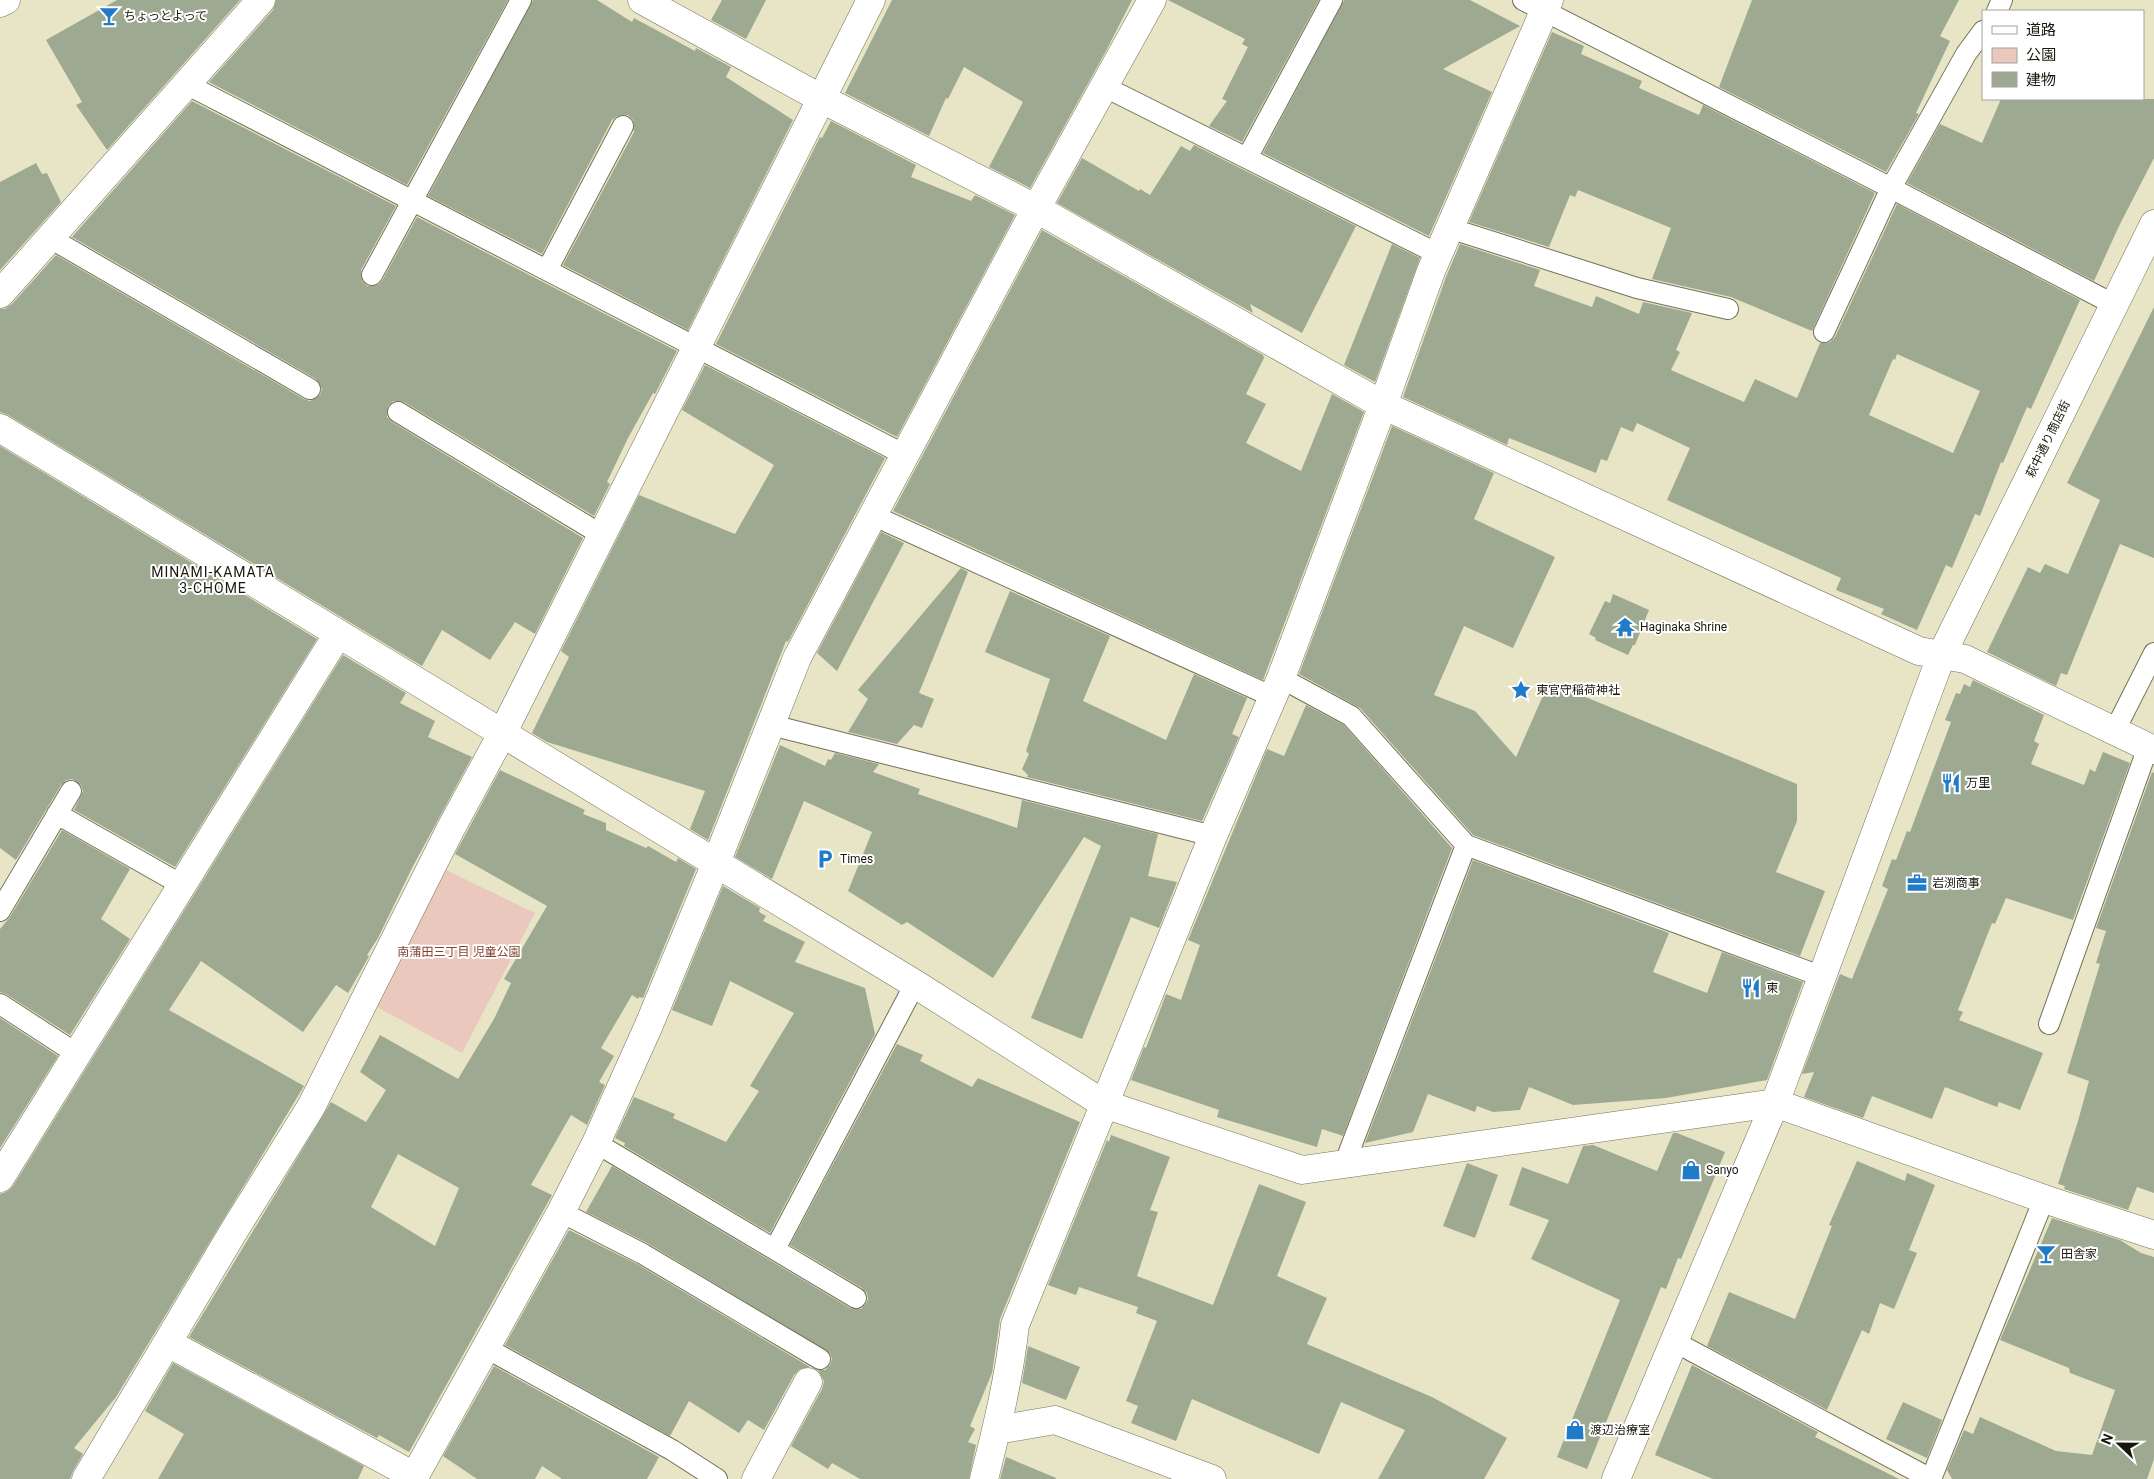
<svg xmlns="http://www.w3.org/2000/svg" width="2154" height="1479" viewBox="0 0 2154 1479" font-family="Roboto,'Noto Sans JP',sans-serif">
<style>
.green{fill:#eac8bd}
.building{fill:#9daa91;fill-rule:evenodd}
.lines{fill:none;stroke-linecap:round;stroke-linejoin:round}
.lane-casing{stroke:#757157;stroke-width:22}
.street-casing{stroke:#757157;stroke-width:29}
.secondary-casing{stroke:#757157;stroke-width:29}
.primary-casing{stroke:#757157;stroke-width:29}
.lane{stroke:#fff;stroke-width:20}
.street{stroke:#fff;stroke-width:28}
.secondary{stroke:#fff;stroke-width:28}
.primary{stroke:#fff;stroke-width:28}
.labels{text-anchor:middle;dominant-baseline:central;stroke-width:4;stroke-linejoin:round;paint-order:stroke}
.poi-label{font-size:12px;fill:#19170c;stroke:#fff;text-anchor:start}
.street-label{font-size:12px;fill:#19170c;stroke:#fff}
.park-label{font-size:12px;fill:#83442e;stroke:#fff}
.neighbourhood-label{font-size:14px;letter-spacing:1px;fill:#19170c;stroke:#fff}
</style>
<rect width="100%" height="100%" fill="#e8e4c6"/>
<path class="green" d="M 446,870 L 535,913 L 462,1053 L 377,1007 Z"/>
<path class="building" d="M 117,0 L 240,0 L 107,150 L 76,105 L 82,102 L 46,40 Z
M 276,0 L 508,0 L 407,185 L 209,82 L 273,10 Z
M 533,0 L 597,0 L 632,22 L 634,18 L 695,51 L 696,48 L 731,67 L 726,77 L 793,120 L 688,330 L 563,265 L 634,132 L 633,120 L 628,115 L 617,116 L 612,120 L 542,254 L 428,196 Z
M 722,0 L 766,0 L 746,39 L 711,20 Z
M 892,0 L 1132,0 L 1106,51 L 1030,188 L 989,167 L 1023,102 L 964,67 L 948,99 L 946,98 L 929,136 L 845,93 Z
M 1168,0 L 1319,0 L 1242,142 L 1209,126 L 1227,101 L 1222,99 L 1248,47 L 1242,44 L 1245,39 Z
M 1344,0 L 1470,0 L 1520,26 L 1443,69 L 1492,92 L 1429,236 L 1263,153 Z
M 1752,0 L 1959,0 L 1940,36 L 1950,41 L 1916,113 L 1919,114 L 1886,172 L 1719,87 Z
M 1552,32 L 1584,46 L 1581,54 L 1642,81 L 1639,88 L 1699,115 L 1703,105 L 1875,193 L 1812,331 L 1731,297 L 1652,279 L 1671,228 L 1578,190 L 1575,197 L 1570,195 L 1549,247 L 1469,222 Z
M 2001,99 L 2154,99 L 2154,158 L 2119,226 L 2094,281 L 1907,183 L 1940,124 L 1982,143 Z
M 192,101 L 396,206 L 361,270 L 362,281 L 367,286 L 378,285 L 382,281 L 417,217 L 677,351 L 655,394 L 653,393 L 628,438 L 607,482 L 610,484 L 594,516 L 404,402 L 393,401 L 388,406 L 387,417 L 392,422 L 583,538 L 535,634 L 515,622 L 490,660 L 442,630 L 422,666 L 8,415 L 0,412 L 0,309 L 5,309 L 12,304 L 56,255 L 304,399 L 310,401 L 320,395 L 322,389 L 316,379 L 72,237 Z
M 831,121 L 916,165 L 911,177 L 971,201 L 975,195 L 1015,215 L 897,437 L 716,344 L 820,137 L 822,138 Z
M 1194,145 L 1356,226 L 1302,333 L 1250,304 L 1253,313 L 1057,203 L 1082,158 L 1139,191 L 1140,189 L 1150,195 L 1181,146 L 1190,151 Z
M 36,163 L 42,174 L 47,173 L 61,202 L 0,270 L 0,182 Z
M 1897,204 L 2080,300 L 2031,409 L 2027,407 L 2003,463 L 2001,462 L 1980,516 L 1975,514 L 1952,568 L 1946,565 L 1917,630 L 1881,614 L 1884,609 L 1836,590 L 1841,578 L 1667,500 L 1690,448 L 1637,423 L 1633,432 L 1621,427 L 1607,461 L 1601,459 L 1596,473 L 1509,438 L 1507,445 L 1403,397 L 1446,277 L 1460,244 L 1540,270 L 1534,286 L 1592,307 L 1596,296 L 1639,314 L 1643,302 L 1692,313 L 1676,350 L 1680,352 L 1671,370 L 1744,402 L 1755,379 L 1797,398 L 1820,343 L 1830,342 L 1835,337 ZM 1897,354 L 1980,391 L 1953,453 L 1869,415 L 1893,359 L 1895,360 Z
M 1042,230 L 1263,355 L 1264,358 L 1246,394 L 1266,404 L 1246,443 L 1301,471 L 1332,394 L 1364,412 L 1263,680 L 893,511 Z
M 1392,244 L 1420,258 L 1375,382 L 1344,365 Z
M 2154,307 L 2154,558 L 2120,544 L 2067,675 L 2061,673 L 2056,686 L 1987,652 L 2028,567 L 2040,573 L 2045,564 L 2068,574 L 2100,500 L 2067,483 Z
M 705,365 L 885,458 L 788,642 L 786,641 L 708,840 L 690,829 L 705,791 L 547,742 L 532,733 L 569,657 L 561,651 L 639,495 L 735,534 L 774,465 L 682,410 Z
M 1392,426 L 1494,473 L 1474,519 L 1555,557 L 1513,648 L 1464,626 L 1434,695 L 1475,711 L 1516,757 L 1549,682 L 1797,784 L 1797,821 L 1776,872 L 1825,891 L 1800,956 L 1473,835 L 1360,708 L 1299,674 Z
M 0,446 L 317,639 L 175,867 L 74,810 L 83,791 L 81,785 L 72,779 L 66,780 L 61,785 L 16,860 L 0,848 Z
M 881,532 L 904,543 L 837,671 L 817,653 Z
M 961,568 L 968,572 L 919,693 L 934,699 L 922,728 L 914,725 L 897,744 L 848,732 L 868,699 L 858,690 Z
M 1010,591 L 1110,636 L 1083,701 L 1166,740 L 1194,674 L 1247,698 L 1232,734 L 1239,737 L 1202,821 L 1027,777 L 1028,775 L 1022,769 L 1029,754 L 1026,751 L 1050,679 L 985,652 Z
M 1613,594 L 1649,610 L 1635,645 L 1633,645 L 1628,655 L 1595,640 L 1596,638 L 1589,634 L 1605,601 L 1610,603 Z
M 343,655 L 406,693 L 400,703 L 435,721 L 428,737 L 472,757 L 412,868 L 378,938 L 367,955 L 369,956 L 367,960 L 348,993 L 336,985 L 303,1032 L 201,961 L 169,1010 L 304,1086 L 116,1397 L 74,1448 L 83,1454 L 73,1471 L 70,1479 L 0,1479 L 0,1194 L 8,1191 L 13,1186 Z
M 1973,680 L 2044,715 L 2034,741 L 2039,744 L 2031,764 L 2084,785 L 2090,769 L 2095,772 L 2103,752 L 2130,763 L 2073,920 L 2006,898 L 1995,924 L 1992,923 L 1958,1010 L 1963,1012 L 1959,1020 L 2043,1053 L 2020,1110 L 1999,1102 L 1997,1107 L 1945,1087 L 1932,1119 L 1872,1096 L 1863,1118 L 1804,1097 L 1814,1072 L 1802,1074 L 1840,974 L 1852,979 L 1888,889 L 1882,886 L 1892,859 L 1896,860 L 1907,831 L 1910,832 L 1951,722 L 1945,720 L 1956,693 L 1960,694 L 1964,684 L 1970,687 Z
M 1306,705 L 1344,725 L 1452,848 L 1343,1136 L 1322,1129 L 1317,1147 L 1217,1117 L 1219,1110 L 1131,1080 L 1144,1047 L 1146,1048 L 1166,994 L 1181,1000 L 1200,945 L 1188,940 L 1267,749 L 1284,756 Z
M 780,745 L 825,766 L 828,759 L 831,760 L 835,753 L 879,764 L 873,772 L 920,789 L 918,794 L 1017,828 L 1022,800 L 1158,834 L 1148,876 L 1177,882 L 1159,928 L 1131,917 L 1082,1039 L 1031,1018 L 1101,846 L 1084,837 L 993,978 L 907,922 L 902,925 L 848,891 L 872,832 L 804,801 L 772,879 L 735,857 Z
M 500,770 L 585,810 L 583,814 L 606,823 L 606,830 L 646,848 L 648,846 L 676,862 L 678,858 L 696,869 L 643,998 L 639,997 L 638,999 L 632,995 L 601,1048 L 614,1056 L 599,1082 L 605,1085 L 587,1125 L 571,1115 L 531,1185 L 552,1195 L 409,1452 L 379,1435 L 377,1438 L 189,1337 L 331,1102 L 366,1122 L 386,1090 L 360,1072 L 380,1035 L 458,1079 L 494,1019 L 511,983 L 504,979 L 547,906 L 455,854 ZM 398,1154 L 459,1188 L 435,1246 L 371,1207 Z
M 2152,772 L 2154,773 L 2154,1193 L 2137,1187 L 2128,1210 L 2064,1189 L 2065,1186 L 2058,1184 L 2078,1121 L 2089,1081 L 2067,1073 L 2100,964 L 2096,963 L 2106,931 L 2096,928 Z
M 62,830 L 130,869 L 101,919 L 130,939 L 70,1035 L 6,994 L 0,992 L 0,929 L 10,917 Z
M 1473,860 L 1669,933 L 1653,972 L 1707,993 L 1722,952 L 1803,982 L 1767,1080 L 1666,1098 L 1573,1105 L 1529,1087 L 1520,1110 L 1493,1112 L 1477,1106 L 1475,1112 L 1428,1094 L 1413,1132 L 1365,1143 Z
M 723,886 L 760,908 L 759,912 L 766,916 L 763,921 L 805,942 L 795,962 L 865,988 L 875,1034 L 770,1233 L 624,1146 L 625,1143 L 615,1138 L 634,1097 L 675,1114 L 673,1118 L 726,1142 L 759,1091 L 750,1086 L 794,1013 L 730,981 L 712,1026 L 672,1010 Z
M 0,1018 L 58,1056 L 0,1148 Z
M 897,1044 L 923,1055 L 920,1061 L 972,1087 L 978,1078 L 1080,1122 L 1000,1319 L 992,1373 L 970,1426 L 975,1429 L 968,1442 L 976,1445 L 969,1479 L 860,1479 L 832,1463 L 828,1469 L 791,1446 L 822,1389 L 824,1381 L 818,1370 L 825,1370 L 830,1365 L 832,1359 L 830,1353 L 649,1244 L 586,1212 L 612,1166 L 850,1308 L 861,1309 L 866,1304 L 868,1299 L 867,1293 L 862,1288 L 790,1245 Z
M 1673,1133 L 1677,1133 L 1725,1152 L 1681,1259 L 1678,1258 L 1666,1289 L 1661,1287 L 1587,1469 L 1557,1457 L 1620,1300 L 1531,1259 L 1549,1220 L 1509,1205 L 1522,1167 L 1568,1184 L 1583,1146 L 1593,1145 L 1657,1171 Z
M 1111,1135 L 1170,1157 L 1150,1210 L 1158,1212 L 1137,1276 L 1213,1305 L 1259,1184 L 1306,1202 L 1277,1276 L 1327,1298 L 1307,1344 L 1432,1397 L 1507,1438 L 1484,1479 L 1378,1479 L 1405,1430 L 1341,1402 L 1319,1454 L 1192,1399 L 1176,1441 L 1131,1423 L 1138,1406 L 1126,1401 L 1157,1321 L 1136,1313 L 1138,1307 L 1079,1287 L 1076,1295 L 1048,1285 L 1107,1140 L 1109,1142 Z
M 1857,1161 L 1905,1181 L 1907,1173 L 1935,1185 L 1909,1250 L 1917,1253 L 1894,1309 L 1880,1303 L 1869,1334 L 1862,1330 L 1827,1410 L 1707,1346 L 1729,1292 L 1795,1319 L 1832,1226 L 1829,1225 Z
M 1467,1163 L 1498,1175 L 1475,1238 L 1443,1226 Z
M 2052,1218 L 2120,1240 L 2141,1253 L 2154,1257 L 2154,1459 L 2147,1479 L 1952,1479 L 1947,1470 L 1964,1430 L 1973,1434 L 1980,1417 L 2056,1451 L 2092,1455 L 2115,1390 L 2070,1373 L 2069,1368 L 2000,1340 Z
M 569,1230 L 637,1264 L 810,1367 L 800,1369 L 794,1375 L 764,1430 L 748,1420 L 739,1433 L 689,1401 L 670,1436 L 505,1345 Z
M 1028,1346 L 1080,1367 L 1066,1400 L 1022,1383 Z
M 173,1363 L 364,1466 L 358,1479 L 158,1479 L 184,1434 L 145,1411 Z
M 1692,1365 L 1818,1432 L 1815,1437 L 1899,1479 L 1713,1479 L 1655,1455 Z
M 494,1366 L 659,1457 L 647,1479 L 562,1479 L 542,1466 L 535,1479 L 477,1479 L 443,1456 Z
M 1903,1402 L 1942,1420 L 1927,1458 L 1886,1439 Z
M 1006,1457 L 1056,1478 L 1056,1479 L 1000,1479 Z"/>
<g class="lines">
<defs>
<path id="lane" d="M 1523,0 L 1891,188 L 2113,304
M 1997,11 L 2002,0
M 186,84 L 905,455
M 1105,87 L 1438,254
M 1247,158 L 1332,0
M 1449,228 L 1637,288 L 1728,309
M 50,238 L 310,389
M 547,270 L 623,126
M 372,275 L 521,0
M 1824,332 L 1891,188 L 1966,54 L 1983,31
M 398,412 L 602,535
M 872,515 L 1273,697
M 1281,678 L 1351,716 L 1466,845 L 1823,977
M 771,725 L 1213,836
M 2115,730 L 2154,653
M 57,814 L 182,885
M 0,911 L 71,791
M 0,1004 L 77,1054
M 2049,1024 L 2148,747
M 596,1143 L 856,1298
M 1344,1165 L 1466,845
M 561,1212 L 643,1254 L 820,1359
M 775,1249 L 915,984
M 1675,1342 L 1931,1479 L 2044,1199
M 486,1348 L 672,1450 L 717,1479"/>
<path id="street" d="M 642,0 L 822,99 L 1037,209 L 1383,405 L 1919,651 L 1965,659 L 2154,750
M 0,294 L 261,0
M 0,428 L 915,984 L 1104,1104 L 1302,1170 L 1775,1103 L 2044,1199 L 2154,1235
M 0,1178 L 338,634
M 168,1343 L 414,1476
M 997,1430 L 1055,1420 L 1212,1479
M 86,1479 L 235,1229 L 311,1107 L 450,830 L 502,734 L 871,0
M 413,1479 L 561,1212 L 596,1143 L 649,1025 L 716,863 L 797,658 L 1026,227 L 1152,0
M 756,1479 L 808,1382
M 984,1479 C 997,1428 1009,1378 1015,1325 L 1213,836 L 1281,678 L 1383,405 L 1431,271 L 1549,0"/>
<path id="secondary" d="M 1616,1479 L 1775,1103 L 1942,654 L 2154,224"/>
<path id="primary" d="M 0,3 L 6,0"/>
</defs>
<use href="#lane" class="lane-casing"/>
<use href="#street" class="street-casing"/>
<use href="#secondary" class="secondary-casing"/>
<use href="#primary" class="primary-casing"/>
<use href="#lane" class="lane"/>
<use href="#street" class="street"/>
<use href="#secondary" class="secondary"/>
<use href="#primary" class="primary"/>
</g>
<defs>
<symbol id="bar-bare" viewBox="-9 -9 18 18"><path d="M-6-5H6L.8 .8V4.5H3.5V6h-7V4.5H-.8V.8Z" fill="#207bc8" stroke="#fff" stroke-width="2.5" paint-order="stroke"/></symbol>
<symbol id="temple-bare" viewBox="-9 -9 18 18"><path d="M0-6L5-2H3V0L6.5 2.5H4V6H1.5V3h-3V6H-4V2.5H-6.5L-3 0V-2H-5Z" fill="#207bc8" stroke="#fff" stroke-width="2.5" paint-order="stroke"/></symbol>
<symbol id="sight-bare" viewBox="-9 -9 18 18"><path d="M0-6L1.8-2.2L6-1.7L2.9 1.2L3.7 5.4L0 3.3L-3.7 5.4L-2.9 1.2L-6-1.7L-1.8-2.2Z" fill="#207bc8" stroke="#fff" stroke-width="2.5" paint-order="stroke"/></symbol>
<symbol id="restaurant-bare" viewBox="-9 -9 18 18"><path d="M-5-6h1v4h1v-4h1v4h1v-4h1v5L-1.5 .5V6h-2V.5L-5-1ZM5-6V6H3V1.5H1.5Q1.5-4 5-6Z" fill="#207bc8" stroke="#fff" stroke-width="2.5" paint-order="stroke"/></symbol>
<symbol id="parking-bare" viewBox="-9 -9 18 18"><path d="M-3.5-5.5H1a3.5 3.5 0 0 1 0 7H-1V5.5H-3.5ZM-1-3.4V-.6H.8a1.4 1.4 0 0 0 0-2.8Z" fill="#207bc8" stroke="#fff" stroke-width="2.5" paint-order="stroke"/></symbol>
<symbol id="office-bare" viewBox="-9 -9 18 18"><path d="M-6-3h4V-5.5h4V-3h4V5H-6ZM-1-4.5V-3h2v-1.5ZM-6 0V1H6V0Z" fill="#207bc8" stroke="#fff" stroke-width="2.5" paint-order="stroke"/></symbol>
<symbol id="shop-bare" viewBox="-9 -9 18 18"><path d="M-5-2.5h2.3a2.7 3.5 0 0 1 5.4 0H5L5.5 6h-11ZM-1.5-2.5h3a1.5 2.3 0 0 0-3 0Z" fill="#207bc8" stroke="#fff" stroke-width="2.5" paint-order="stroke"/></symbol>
</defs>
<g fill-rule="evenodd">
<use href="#bar-bare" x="95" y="2" width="28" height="28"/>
<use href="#temple-bare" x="1611" y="613" width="28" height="28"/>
<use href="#sight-bare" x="1507" y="676" width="28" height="28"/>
<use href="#restaurant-bare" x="1937" y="769" width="28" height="28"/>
<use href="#parking-bare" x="811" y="845" width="28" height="28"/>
<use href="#office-bare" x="1903" y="869" width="28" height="28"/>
<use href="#restaurant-bare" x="1737" y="974" width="28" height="28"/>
<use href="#shop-bare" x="1677" y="1156" width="28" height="28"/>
<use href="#bar-bare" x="2032" y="1240" width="28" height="28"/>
<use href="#shop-bare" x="1561" y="1416" width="28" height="28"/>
</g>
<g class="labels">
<g class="poi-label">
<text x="124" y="16">ちょっとよって</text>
<text x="1640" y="627">Haginaka Shrine</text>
<text x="1536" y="690">東官守稲荷神社</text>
<text x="1966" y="783">万里</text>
<text x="840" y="859">Times</text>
<text x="1932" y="883">岩渕商事</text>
<text x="1766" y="988">東</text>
<text x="1706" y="1170">Sanyo</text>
<text x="2061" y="1254">田舎家</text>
<text x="1590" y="1430">渡辺治療室</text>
</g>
<g class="street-label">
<text transform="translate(2048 439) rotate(-64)">萩中通り商店街</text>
</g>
<g class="park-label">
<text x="459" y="952">南蒲田三丁目 児童公園</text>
</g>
<g class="neighbourhood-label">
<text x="213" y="572">MINAMI-KAMATA<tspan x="213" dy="16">3-CHOME</tspan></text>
</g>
</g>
<rect x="1982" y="10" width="162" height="90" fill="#ffffff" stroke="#a3a29e"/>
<rect x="1992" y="26" width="25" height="8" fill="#ffffff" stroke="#a3a29e"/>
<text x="2026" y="35" font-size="15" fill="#19170c">道路</text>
<rect x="1992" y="48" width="25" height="15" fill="#eac8bd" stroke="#a3a29e"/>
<text x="2026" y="60" font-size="15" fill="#19170c">公園</text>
<rect x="1992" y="72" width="25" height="15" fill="#9daa91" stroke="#a3a29e"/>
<text x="2026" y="85" font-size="15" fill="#19170c">建物</text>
<g transform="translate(2119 1444) rotate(292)" stroke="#ffffff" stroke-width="4" paint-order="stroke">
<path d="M0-4L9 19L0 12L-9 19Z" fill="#19170c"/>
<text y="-8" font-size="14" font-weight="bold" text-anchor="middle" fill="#19170c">N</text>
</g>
</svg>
